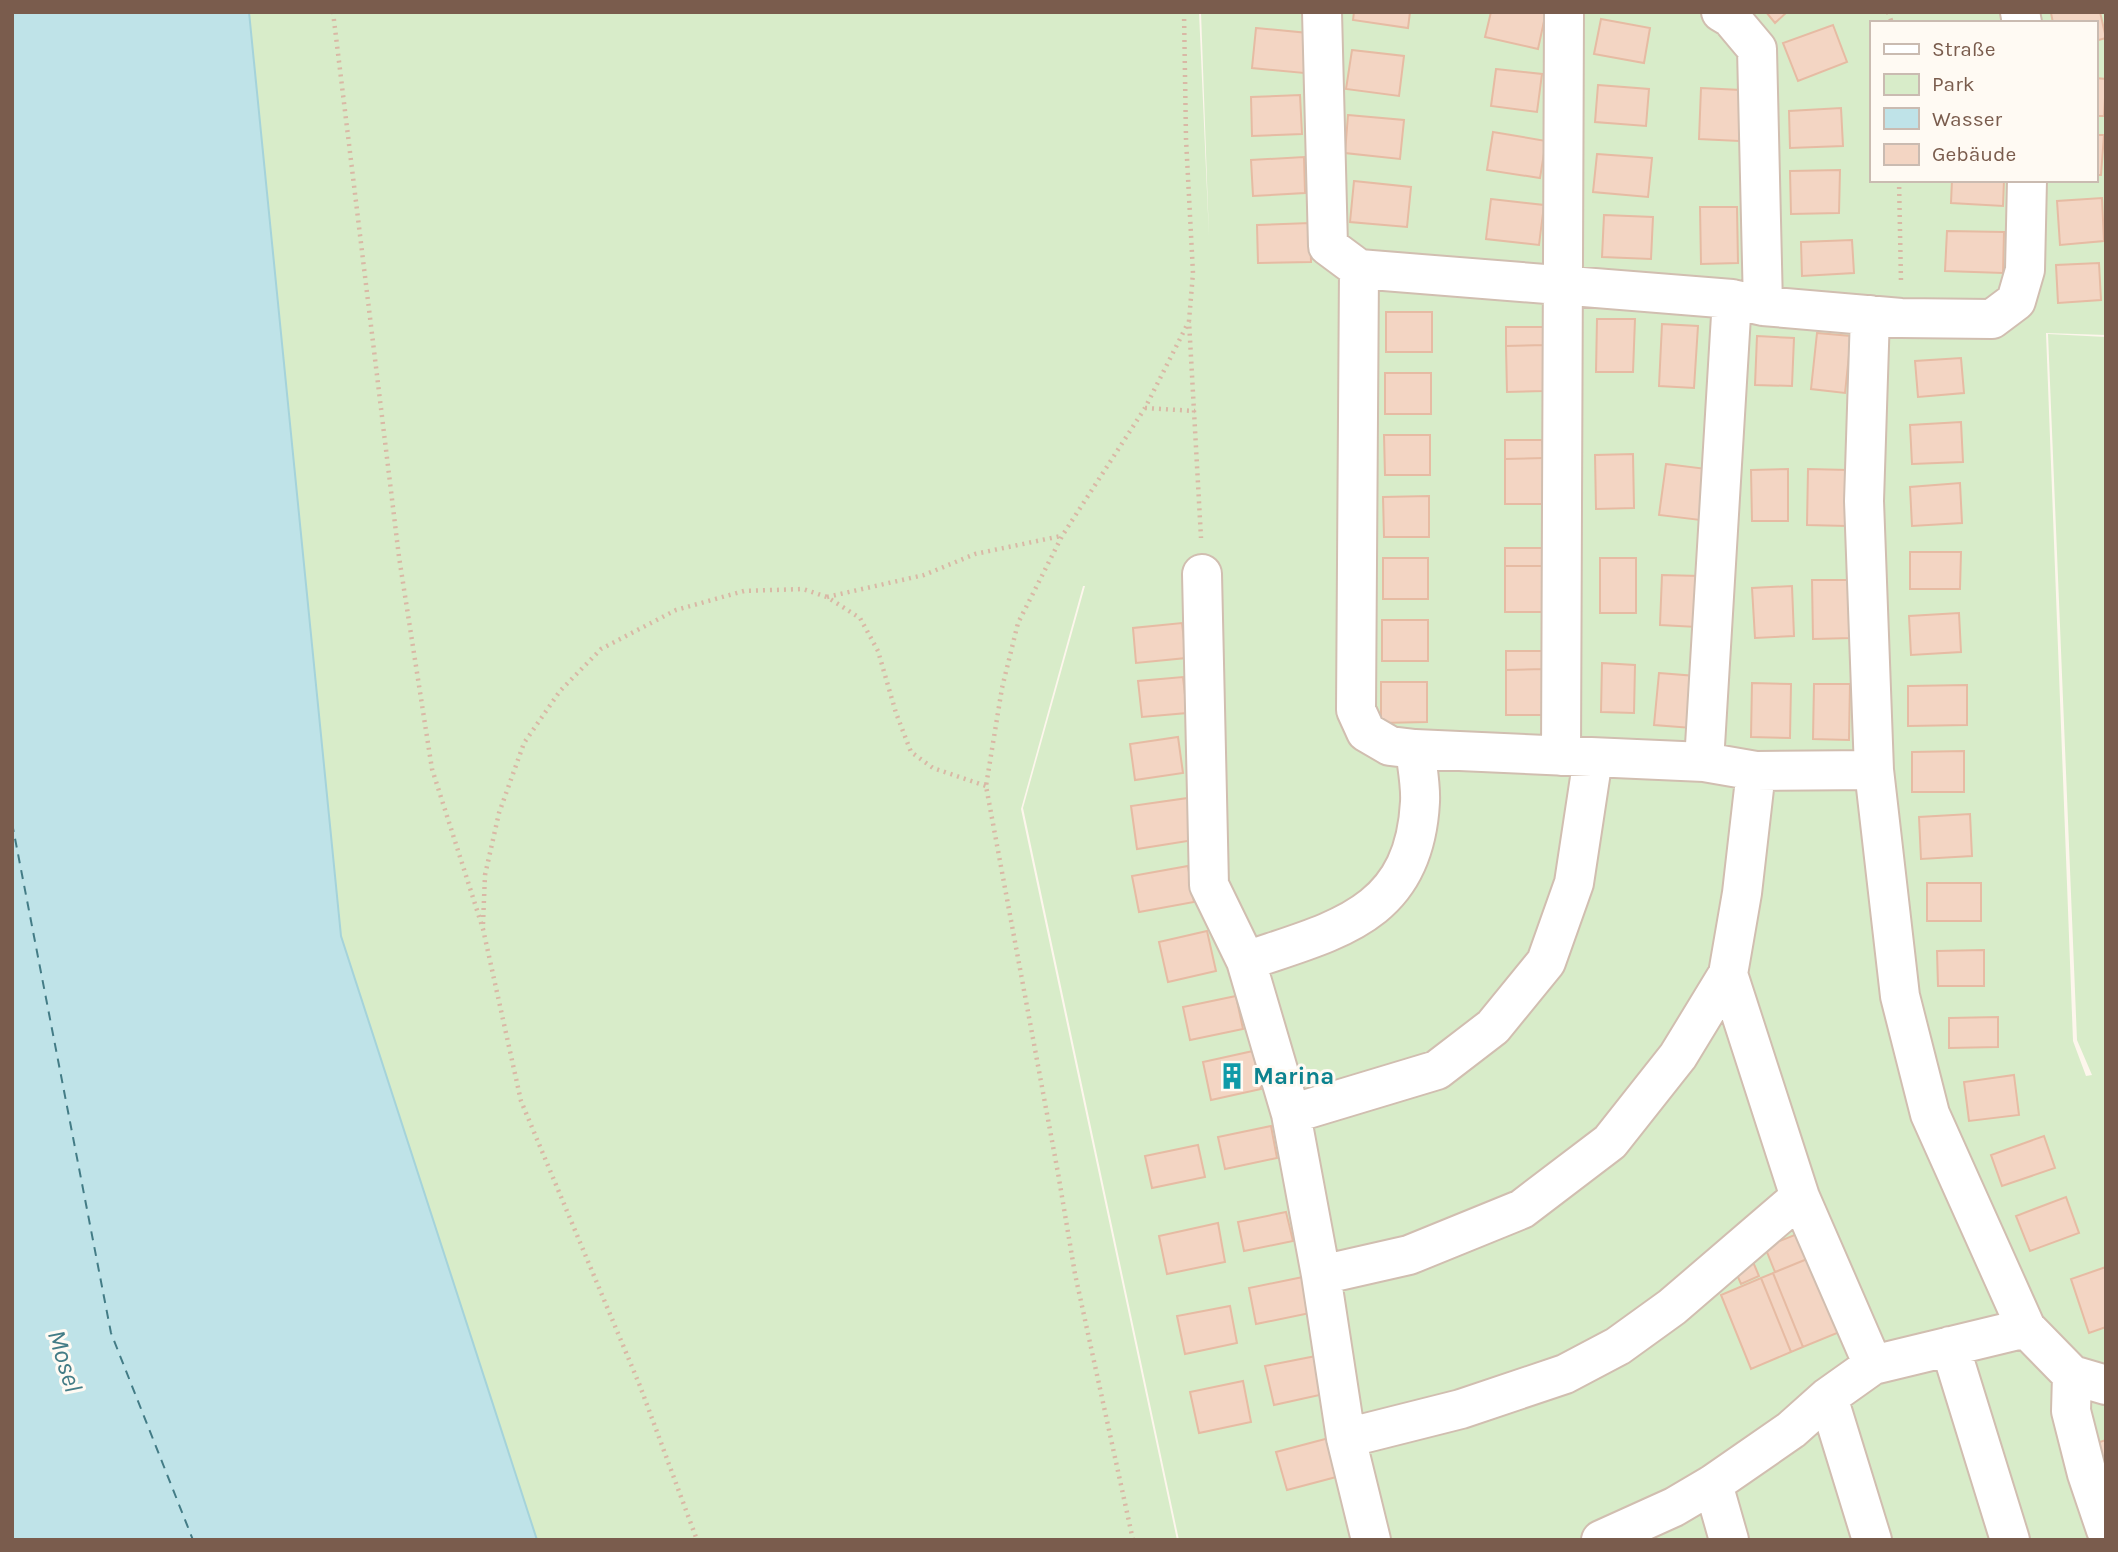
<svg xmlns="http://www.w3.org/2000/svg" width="2118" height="1552" viewBox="0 0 2118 1552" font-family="Karla,sans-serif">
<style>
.green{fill:#d8ecc9;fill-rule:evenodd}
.water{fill:#bfe3e8;stroke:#a5d3da;stroke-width:2}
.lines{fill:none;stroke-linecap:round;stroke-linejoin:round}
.ferry{stroke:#437c86;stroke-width:2;stroke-dasharray:9 7;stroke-linecap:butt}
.building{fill:#f3d5c3;stroke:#e6bba3;stroke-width:2}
.minor-casing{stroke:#d1beb0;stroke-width:42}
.path{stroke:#d9b8a5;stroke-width:4.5;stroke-dasharray:2 5;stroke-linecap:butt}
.minor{stroke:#fff;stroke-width:38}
.labels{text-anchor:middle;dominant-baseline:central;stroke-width:6;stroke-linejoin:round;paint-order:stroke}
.culture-label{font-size:24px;font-weight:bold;fill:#0d838f;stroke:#fffaf3;text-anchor:start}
.water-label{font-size:26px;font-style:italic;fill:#437c86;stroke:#fffaf3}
</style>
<rect width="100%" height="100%" fill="#fdf6ec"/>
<path class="green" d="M 249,12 L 1199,12 L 1209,237 L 1201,12 L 2106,12 L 2106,335 L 2046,333 L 2073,1041 L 2086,1076 L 2092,1075 L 2077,1040 L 2048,334 L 2106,337 L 2106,1540 L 1179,1540 L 1023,808 L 1085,586 L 1083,586 L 1021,809 L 1177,1540 L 537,1540 L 341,936 ZM 1871,23 L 2095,23 L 2095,180 L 1871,180 Z"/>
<path class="water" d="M 12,12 L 249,12 L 341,936 L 537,1540 L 12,1540 Z"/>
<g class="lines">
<path class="ferry" d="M 12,823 L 111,1333 L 193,1540"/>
</g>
<path class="building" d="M 1354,12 L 1410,12 L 1408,28 L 1353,20 Z
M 1491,12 L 1546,12 L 1538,49 L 1485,37 Z
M 1766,12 L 1787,12 L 1775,23 Z
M 2100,12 L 2106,38 L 2095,41 L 2095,23 L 2053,23 L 2051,13 Z
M 1601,19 L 1650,28 L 1644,63 L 1594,54 Z
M 1833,25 L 1847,62 L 1798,81 L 1783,43 Z
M 1256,28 L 1308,33 L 1304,73 L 1252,68 Z
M 1352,50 L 1404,56 L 1399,96 L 1346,89 Z
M 1496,69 L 1542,74 L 1537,112 L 1491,106 Z
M 2095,78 L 2106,79 L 2104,116 L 2095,116 Z
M 1598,85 L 1649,89 L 1646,126 L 1595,122 Z
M 1701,88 L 1741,90 L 1739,141 L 1699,139 Z
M 1300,95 L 1302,134 L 1252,136 L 1251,97 Z
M 1841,108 L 1843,146 L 1790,148 L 1789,111 Z
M 1348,115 L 1404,120 L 1400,159 L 1345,153 Z
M 1493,132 L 1546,141 L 1540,178 L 1487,170 Z
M 2095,135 L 2104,135 L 2101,175 L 2095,175 Z
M 1597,154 L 1652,158 L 1648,197 L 1593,192 Z
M 1304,157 L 1305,193 L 1253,196 L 1251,160 Z
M 1840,170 L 1839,213 L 1791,214 L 1790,171 Z
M 1952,180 L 2004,180 L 2003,206 L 1951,203 Z
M 1354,181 L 1411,187 L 1407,227 L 1350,222 Z
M 2102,198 L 2104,241 L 2060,245 L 2057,201 Z
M 1491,199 L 1544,205 L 1539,245 L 1486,239 Z
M 1700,207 L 1737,207 L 1738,263 L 1701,264 Z
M 1604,215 L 1653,217 L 1651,259 L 1602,257 Z
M 1310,223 L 1311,262 L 1258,263 L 1257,225 Z
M 1947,231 L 2004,232 L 2003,273 L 1945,271 Z
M 1852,240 L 1854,273 L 1802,276 L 1801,242 Z
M 2099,263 L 2101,300 L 2058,303 L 2056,265 Z
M 1386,312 L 1432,312 L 1432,352 L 1386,352 Z
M 1597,319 L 1635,319 L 1633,372 L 1596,372 Z
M 1662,324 L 1698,326 L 1694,388 L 1659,386 Z
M 1506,327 L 1544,327 L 1544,345 L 1506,346 Z
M 1817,333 L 1851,336 L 1845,393 L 1811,389 Z
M 1757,336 L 1794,338 L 1792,386 L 1755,385 Z
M 1544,345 L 1544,391 L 1507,392 L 1506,346 Z
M 1961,358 L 1964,393 L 1918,397 L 1915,361 Z
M 1385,373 L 1431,373 L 1431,414 L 1385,414 Z
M 1961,422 L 1963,462 L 1912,464 L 1910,425 Z
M 1384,435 L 1430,435 L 1430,475 L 1385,475 Z
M 1505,440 L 1542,440 L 1543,458 L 1505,459 Z
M 1633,454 L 1634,508 L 1596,509 L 1595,455 Z
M 1543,458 L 1543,504 L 1505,504 L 1505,459 Z
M 1666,464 L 1707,469 L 1700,520 L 1659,515 Z
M 1788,469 L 1788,521 L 1752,521 L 1751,470 Z
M 1808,469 L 1848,470 L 1847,526 L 1807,525 Z
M 1960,483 L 1962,523 L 1912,526 L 1910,487 Z
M 1429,496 L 1429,537 L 1384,537 L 1383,497 Z
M 1505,548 L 1542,548 L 1542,566 L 1505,566 Z
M 1910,552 L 1961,552 L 1960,589 L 1910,589 Z
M 1383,558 L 1428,558 L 1428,599 L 1383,599 Z
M 1600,558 L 1636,558 L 1636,613 L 1600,613 Z
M 1505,566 L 1542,566 L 1543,612 L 1505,612 Z
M 1662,575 L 1700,576 L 1697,627 L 1660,625 Z
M 1812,580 L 1851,580 L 1852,638 L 1813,639 Z
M 1792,586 L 1794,636 L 1755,638 L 1752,588 Z
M 1959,613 L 1961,652 L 1911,655 L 1909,616 Z
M 1382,620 L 1428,620 L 1428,661 L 1382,661 Z
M 1182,623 L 1186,658 L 1136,663 L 1133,628 Z
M 1506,651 L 1544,651 L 1543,669 L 1506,670 Z
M 1602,663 L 1635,665 L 1634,713 L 1601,712 Z
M 1543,669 L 1544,715 L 1506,715 L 1506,670 Z
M 1659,673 L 1696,676 L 1692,728 L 1654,725 Z
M 1183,677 L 1187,713 L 1142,717 L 1138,681 Z
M 1381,682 L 1427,682 L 1427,722 L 1381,723 Z
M 1752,683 L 1791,684 L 1790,738 L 1751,737 Z
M 1814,684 L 1850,684 L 1849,740 L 1813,739 Z
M 1967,685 L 1967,725 L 1908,726 L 1908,686 Z
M 1178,737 L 1183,773 L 1135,780 L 1130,744 Z
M 1964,751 L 1964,792 L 1912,792 L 1912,752 Z
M 1188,798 L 1194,840 L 1137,849 L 1131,806 Z
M 1970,814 L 1972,856 L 1921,859 L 1919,817 Z
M 1188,866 L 1194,902 L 1139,912 L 1132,876 Z
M 1927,883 L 1981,883 L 1981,921 L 1927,921 Z
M 1207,931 L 1216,971 L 1168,982 L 1159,942 Z
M 1984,950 L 1984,986 L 1938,986 L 1937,951 Z
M 1236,996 L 1243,1029 L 1190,1040 L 1183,1007 Z
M 1998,1017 L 1998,1047 L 1949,1048 L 1949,1018 Z
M 1253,1051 L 1261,1089 L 1211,1100 L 1203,1062 Z
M 2014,1075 L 2019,1115 L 1969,1121 L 1964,1082 Z
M 1271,1126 L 1277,1158 L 1225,1169 L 1218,1137 Z
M 2044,1136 L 2055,1168 L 2002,1186 L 1991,1155 Z
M 1198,1145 L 1205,1177 L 1152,1188 L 1145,1156 Z
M 2066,1197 L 2079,1233 L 2030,1251 L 2016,1216 Z
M 1286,1212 L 1293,1241 L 1244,1251 L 1238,1222 Z
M 1218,1223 L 1225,1262 L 1167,1274 L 1159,1236 Z
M 1802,1232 L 1812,1257 L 1775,1272 L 1765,1247 Z
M 1812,1257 L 1842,1331 L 1803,1347 L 1773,1273 Z
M 1753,1262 L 1759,1276 L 1741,1284 L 1735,1270 Z
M 2106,1267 L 2106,1327 L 2089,1333 L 2071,1279 Z
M 1773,1273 L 1803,1347 L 1791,1352 L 1761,1278 Z
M 1303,1277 L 1310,1313 L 1256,1324 L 1249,1288 Z
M 1761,1278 L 1791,1352 L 1751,1369 L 1721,1295 Z
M 1230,1306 L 1237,1343 L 1185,1354 L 1177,1316 Z
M 1316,1356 L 1324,1394 L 1274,1405 L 1265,1366 Z
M 1243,1381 L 1251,1422 L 1199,1433 L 1190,1392 Z
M 1329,1438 L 1340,1476 L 1287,1490 L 1276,1452 Z
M 2106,1440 L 2106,1485 L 2093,1444 Z"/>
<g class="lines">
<defs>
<path id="minor" d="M 1322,12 L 1328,246 L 1359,269 L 1356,710 L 1366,732 L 1390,746 L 1415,749 L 1704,762 L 1756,771 L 1874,770
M 1721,12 L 1731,18 L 1757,49 L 1763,306
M 2020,12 L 2022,23
M 1359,269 L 1732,299 L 1763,306 L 1901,318 L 1992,319 L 2016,301 L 2025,270 L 2027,180
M 1870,315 L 1864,501 L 1874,770 L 1900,996 L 1930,1114 L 2026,1328 L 2072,1375 L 2071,1411 L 2087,1474 L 2106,1530
M 1202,574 L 1209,885 L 1246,961 L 1291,1114 L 1321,1275 L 1346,1438 L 1371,1540
M 1561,756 L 1564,12
M 1704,762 L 1732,299
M 1246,961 C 1336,930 1414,916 1420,802 C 1421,785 1417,766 1415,749
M 1728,974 L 1800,1197 L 1873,1365
M 1291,1114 L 1437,1070 L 1493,1027 L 1546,962 L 1574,883 L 1593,758
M 1321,1275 L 1409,1255 L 1522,1209 L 1610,1142 L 1678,1056 L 1728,974 L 1742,893 L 1756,771
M 1950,1346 L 2010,1540
M 2072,1375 L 2106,1385
M 1828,1397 L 1872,1540
M 1346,1438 L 1461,1409 L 1565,1374 L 1618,1346 L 1672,1307 L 1800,1197
M 1713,1484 L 1729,1540
M 1601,1540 L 1674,1507 L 1713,1484 L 1791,1430 L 1828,1397 L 1873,1365 L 2026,1328"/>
</defs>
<use href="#minor" class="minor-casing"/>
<path class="path" d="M 333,12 L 399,557 L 432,769 L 483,929 L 521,1101 L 640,1386 L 697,1540
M 1184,12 L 1186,139 L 1193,273 L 1189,321 L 1201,538
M 1888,12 L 1892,23
M 1899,180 L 1901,282
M 1145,408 L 1195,411
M 827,597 L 924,575 L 975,554 L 1061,536
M 483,924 L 485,875 L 499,813 L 524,743 L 560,691 L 601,649 L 676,610 L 744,591 L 803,589 L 827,597 L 860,618 L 878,651 L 896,713 L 911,752 L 933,768 L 986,786
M 1133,1540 L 1075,1274 L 1058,1173 L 986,786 L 1002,688 L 1018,623 L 1062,536 L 1145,408 L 1189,321"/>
<use href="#minor" class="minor"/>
</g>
<defs>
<symbol id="building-bare" viewBox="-9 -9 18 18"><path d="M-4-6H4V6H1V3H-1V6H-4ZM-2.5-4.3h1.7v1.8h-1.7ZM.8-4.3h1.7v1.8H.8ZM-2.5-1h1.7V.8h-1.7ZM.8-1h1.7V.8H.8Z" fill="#0f9aa8" stroke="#fffaf3" stroke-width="2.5" paint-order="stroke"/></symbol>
</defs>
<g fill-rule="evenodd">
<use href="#building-bare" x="1213" y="1057" width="38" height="38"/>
</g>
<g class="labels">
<g class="culture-label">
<text x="1253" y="1076">Marina</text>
</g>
<g class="water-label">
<text transform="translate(65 1361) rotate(73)">Mosel</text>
</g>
</g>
<rect width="2118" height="1552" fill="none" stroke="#7a5c4d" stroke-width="28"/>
<rect x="1870" y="21" width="228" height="161" fill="#fffaf3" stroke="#cabbb1" stroke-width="2"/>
<rect x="1884" y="44" width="35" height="10" fill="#ffffff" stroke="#cabbb1" stroke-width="2"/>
<text x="1932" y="56" font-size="21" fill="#7a5c4d">Straße</text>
<rect x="1884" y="74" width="35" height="21" fill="#d8ecc9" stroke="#cabbb1" stroke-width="2"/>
<text x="1932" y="91" font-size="21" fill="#7a5c4d">Park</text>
<rect x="1884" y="108" width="35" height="21" fill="#bfe3e8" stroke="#cabbb1" stroke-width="2"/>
<text x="1932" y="126" font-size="21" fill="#7a5c4d">Wasser</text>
<rect x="1884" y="144" width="35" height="21" fill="#f3d5c3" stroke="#cabbb1" stroke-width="2"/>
<text x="1932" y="161" font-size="21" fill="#7a5c4d">Gebäude</text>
</svg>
